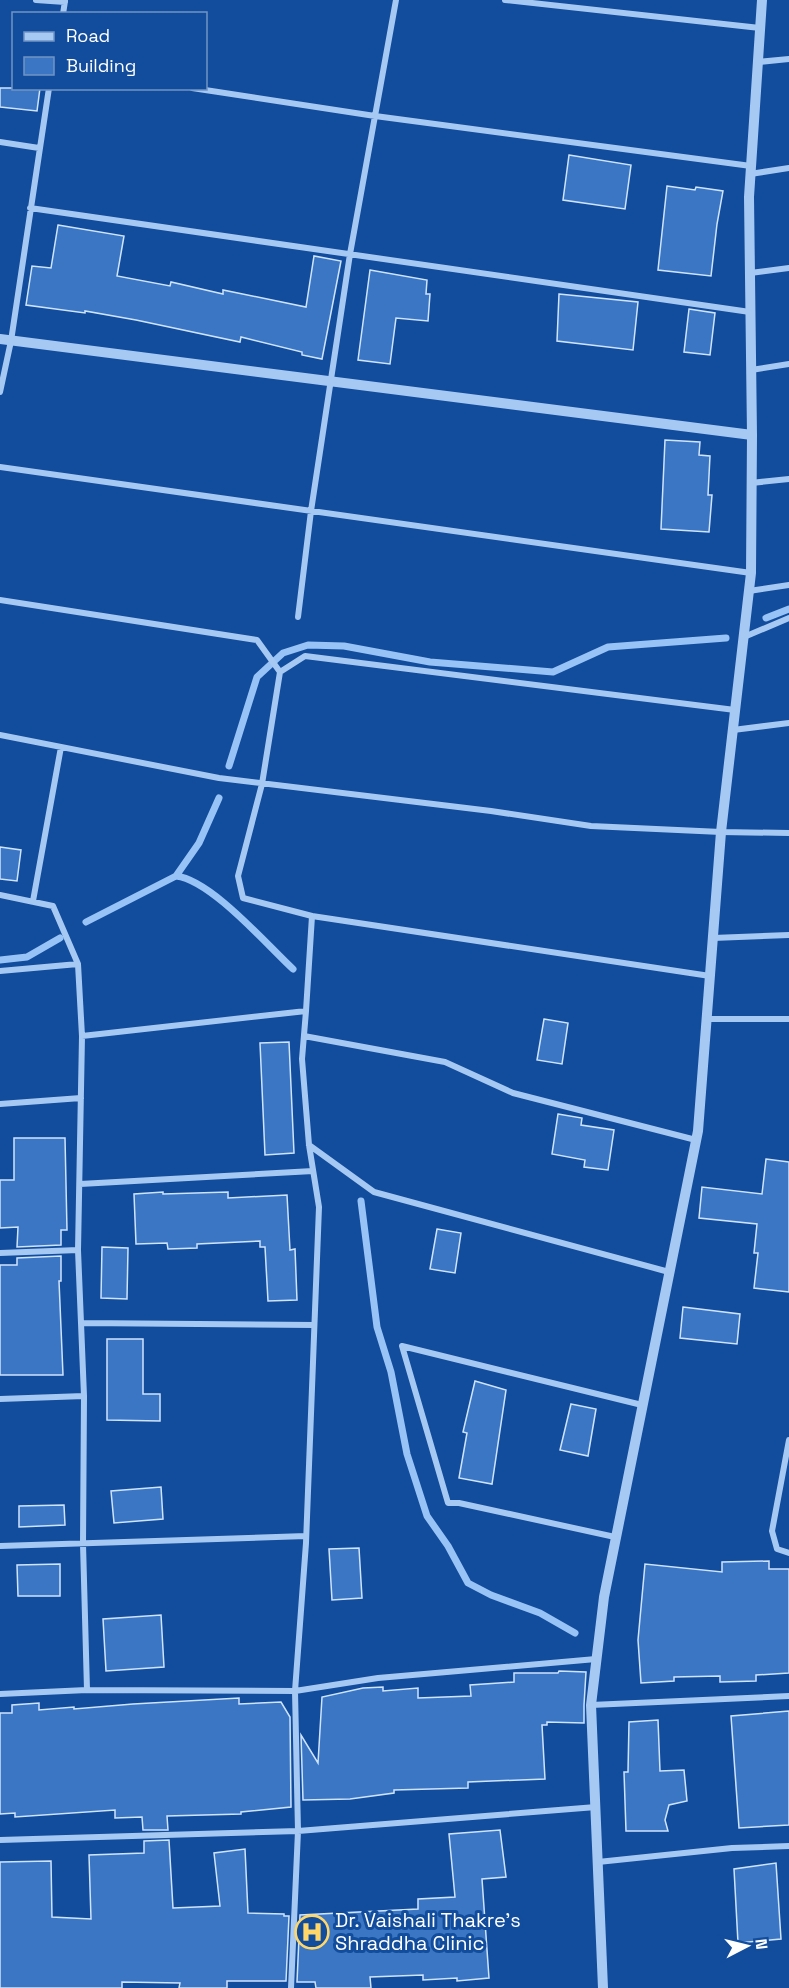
<svg xmlns="http://www.w3.org/2000/svg" width="789" height="1988" viewBox="0 0 789 1988" font-family="'Space Grotesk',sans-serif">
<style>
.lines{fill:none;stroke-linecap:round;stroke-linejoin:round}
.stream{stroke:#98c3f7;stroke-width:7}
.building{fill:#3a76c3;stroke:#cfe4fe;stroke-width:1.5}
.minor{stroke:#a6c9f4;stroke-width:6}
.tertiary{stroke:#a6c9f4;stroke-width:10}
.labels{text-anchor:middle;dominant-baseline:central;stroke-width:6;stroke-linejoin:round;paint-order:stroke}
.poi-label{font-size:20px;fill:#fff;stroke:#124c9c;text-anchor:start}
</style>
<rect width="100%" height="100%" fill="#124c9c"/>
<g class="lines">
<path class="stream" d="M 766,618 L 789,609
M 229,766 L 257,677 L 283,653 L 308,645 L 344,646 L 430,662 L 553,672 L 608,647 L 726,638
M 176,876 L 199,843 L 219,798
M 86,922 L 176,876 C 211,880 266,944 293,969
M 0,960 L 27,957 L 60,938
M 361,1201 L 377,1327 L 391,1372 L 407,1454 L 427,1516 L 448,1546 L 468,1583 L 491,1595 L 540,1613 L 575,1633"/>
</g>
<path class="building" d="M 0,88 L 40,88 L 37,111 L 0,107 Z
M 569,155 L 631,165 L 625,209 L 563,200 Z
M 667,186 L 695,190 L 696,187 L 723,191 L 717,224 L 711,276 L 658,270 Z
M 58,225 L 124,236 L 117,276 L 170,286 L 171,282 L 223,294 L 223,290 L 306,307 L 314,256 L 341,261 L 322,359 L 302,355 L 302,352 L 241,337 L 240,342 L 136,320 L 85,311 L 85,313 L 26,305 L 32,266 L 51,268 Z
M 370,270 L 427,280 L 426,294 L 430,294 L 428,321 L 396,318 L 390,364 L 358,360 Z
M 559,294 L 638,302 L 633,350 L 557,341 Z
M 689,309 L 715,313 L 710,355 L 684,352 Z
M 665,440 L 700,442 L 699,455 L 710,456 L 708,495 L 712,495 L 709,532 L 661,529 Z
M 0,847 L 21,850 L 17,881 L 0,879 Z
M 544,1019 L 568,1023 L 562,1064 L 537,1060 Z
M 289,1042 L 294,1153 L 265,1155 L 260,1043 Z
M 558,1114 L 582,1118 L 581,1125 L 614,1130 L 608,1170 L 584,1167 L 585,1160 L 552,1154 Z
M 14,1138 L 65,1138 L 67,1230 L 61,1230 L 61,1245 L 17,1247 L 18,1227 L 0,1228 L 0,1180 L 14,1180 Z
M 766,1159 L 789,1162 L 789,1292 L 754,1288 L 758,1253 L 754,1253 L 757,1224 L 699,1218 L 702,1187 L 762,1194 Z
M 163,1192 L 163,1194 L 228,1192 L 228,1198 L 287,1195 L 290,1250 L 295,1249 L 297,1300 L 268,1301 L 265,1247 L 260,1247 L 260,1241 L 197,1244 L 197,1248 L 168,1249 L 167,1243 L 136,1244 L 134,1194 Z
M 437,1229 L 461,1233 L 455,1273 L 430,1269 Z
M 102,1247 L 128,1248 L 127,1299 L 101,1298 Z
M 61,1256 L 61,1281 L 59,1281 L 63,1375 L 0,1375 L 0,1265 L 17,1265 L 17,1258 Z
M 683,1307 L 740,1314 L 737,1344 L 680,1338 Z
M 107,1339 L 143,1339 L 143,1394 L 160,1394 L 160,1421 L 107,1420 Z
M 475,1381 L 506,1390 L 492,1484 L 459,1478 L 467,1433 L 463,1432 Z
M 571,1404 L 596,1409 L 588,1456 L 560,1450 Z
M 161,1487 L 163,1519 L 114,1523 L 111,1491 Z
M 64,1505 L 65,1525 L 19,1527 L 19,1506 Z
M 359,1548 L 362,1598 L 332,1600 L 329,1549 Z
M 769,1561 L 769,1569 L 789,1569 L 789,1673 L 756,1675 L 756,1681 L 720,1682 L 720,1676 L 674,1677 L 674,1681 L 641,1683 L 638,1640 L 645,1564 L 722,1572 L 722,1562 Z
M 60,1564 L 60,1596 L 18,1596 L 17,1565 Z
M 161,1615 L 164,1667 L 106,1671 L 103,1619 Z
M 559,1671 L 586,1672 L 584,1705 L 584,1723 L 547,1722 L 547,1725 L 542,1725 L 545,1779 L 468,1782 L 468,1788 L 394,1790 L 394,1793 L 350,1799 L 303,1800 L 301,1735 L 318,1763 L 322,1697 L 363,1688 L 383,1687 L 383,1691 L 418,1688 L 418,1698 L 471,1696 L 470,1685 L 514,1682 L 514,1673 L 558,1673 Z
M 239,1698 L 239,1704 L 281,1702 L 290,1717 L 291,1807 L 241,1812 L 241,1814 L 167,1816 L 168,1830 L 143,1830 L 142,1817 L 115,1818 L 115,1810 L 15,1817 L 15,1813 L 0,1814 L 0,1713 L 12,1713 L 12,1705 L 39,1703 L 39,1710 L 74,1707 L 74,1709 L 133,1704 Z
M 789,1711 L 789,1825 L 739,1828 L 731,1716 Z
M 658,1720 L 660,1771 L 684,1770 L 687,1801 L 669,1805 L 665,1820 L 668,1831 L 626,1831 L 624,1772 L 628,1772 L 629,1722 Z
M 500,1830 L 506,1877 L 482,1879 L 489,1978 L 457,1981 L 457,1978 L 423,1980 L 423,1975 L 370,1977 L 371,1988 L 316,1988 L 315,1982 L 297,1982 L 300,1915 L 418,1909 L 418,1899 L 455,1897 L 449,1834 Z
M 169,1840 L 173,1908 L 220,1906 L 214,1853 L 245,1849 L 248,1913 L 284,1914 L 284,1916 L 289,1916 L 286,1981 L 227,1981 L 227,1988 L 179,1988 L 180,1983 L 122,1982 L 122,1988 L 0,1988 L 0,1862 L 51,1861 L 52,1917 L 91,1919 L 89,1855 L 144,1853 L 144,1841 Z
M 776,1863 L 781,1939 L 738,1943 L 734,1869 Z"/>
<g class="lines">
<path class="minor" d="M 36,0 L 65,2
M 505,0 L 760,28
M 63,14 L 65,1
M 758,62 L 789,59
M 192,88 L 375,116 L 751,166
M 0,142 L 39,148
M 750,174 L 789,168
M 30,208 L 750,312
M 750,273 L 789,268
M 751,370 L 789,364
M 0,392 L 11,341 L 49,88
M 0,467 L 751,573
M 751,483 L 789,479
M 749,591 L 789,585
M 0,600 L 257,640 L 280,672
M 298,617 L 311,511 L 350,254 L 396,0
M 744,637 L 789,618
M 733,730 L 789,723
M 0,735 L 219,778 L 491,811 L 591,826 L 721,832 L 789,833
M 0,895 L 53,906 L 78,964 L 82,1036 L 78,1250 L 84,1396 L 83,1544 L 87,1690 L 295,1691 L 298,1831 L 291,1988
M 33,901 L 61,747
M 312,916 L 243,898 L 238,876 L 262,784 L 280,672 L 305,656 L 735,710
M 713,938 L 789,935
M 0,971 L 78,964
M 306,1011 L 312,916 L 710,976
M 706,1019 L 789,1019
M 82,1036 L 306,1011 L 302,1059 L 309,1145 L 319,1207 L 306,1543 L 295,1691 L 378,1678 L 596,1659
M 304,1036 L 445,1062 L 513,1093 L 696,1140
M 0,1104 L 81,1098
M 309,1145 L 374,1192 L 669,1272
M 80,1184 L 313,1171
M 0,1253 L 78,1250
M 82,1323 L 314,1325
M 402,1346 L 448,1503 L 459,1503 L 615,1537
M 402,1346 L 642,1405
M 0,1399 L 84,1396
M 789,1440 L 772,1531 L 777,1549 L 789,1553
M 0,1546 L 306,1536
M 0,1694 L 87,1690
M 591,1705 L 789,1696
M 0,1840 L 298,1831 L 596,1807
M 598,1862 L 732,1848 L 789,1846"/>
<path class="tertiary" d="M 0,339 L 752,435 L 751,573 L 721,832 L 698,1131 L 604,1597 L 591,1705 L 603,1988
M 752,435 L 749,197 L 762,0"/>
</g>
<defs>
<symbol id="hospital-ring" viewBox="-11 -11 22 22"><circle r="9.5" fill="#124c9c" stroke="#ffd66a" stroke-width="1.5"/><path d="M-5-5h3v3.5h4V-5h3V5h-3V1.5h-4V5h-3Z" fill="#ffd66a"/></symbol>
</defs>
<g fill-rule="evenodd">
<use href="#hospital-ring" x="293" y="1913" width="38" height="38"/>
</g>
<g class="labels">
<g class="poi-label">
<text x="335" y="1920">Dr. Vaishali Thakre's<tspan x="335" dy="23">Shraddha Clinic</tspan></text>
</g>
</g>
<rect x="12" y="12" width="195" height="78" fill="#124c9c" stroke="#7194c4" stroke-width="1.5"/>
<rect x="24" y="32" width="30" height="9" fill="#a6c9f4" stroke="#7194c4" stroke-width="1.5"/>
<text x="66" y="42" font-size="18" fill="#ffffff">Road</text>
<rect x="24" y="57" width="30" height="18" fill="#3a76c3" stroke="#7194c4" stroke-width="1.5"/>
<text x="66" y="72" font-size="18" fill="#ffffff">Building</text>
<g transform="translate(747 1946) rotate(83)" stroke="#124c9c" stroke-width="4.5" paint-order="stroke">
<path d="M0-4.5L10 22L0 15L-10 22Z" fill="#ffffff"/>
<text y="-9" font-size="16" font-weight="bold" text-anchor="middle" fill="#ffffff">N</text>
</g>
</svg>
